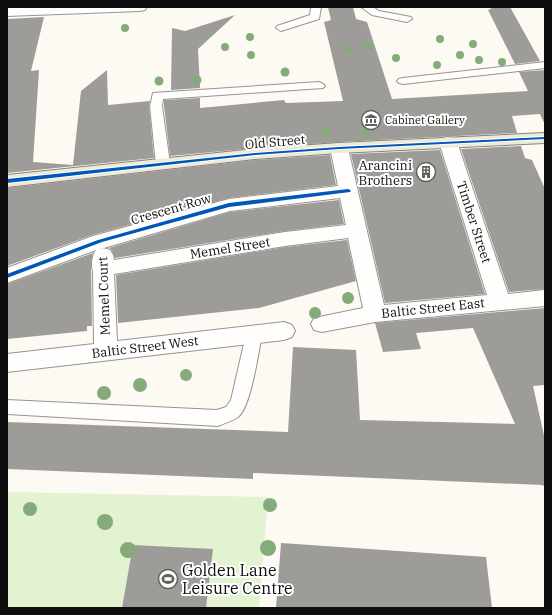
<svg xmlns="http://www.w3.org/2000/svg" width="552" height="615" viewBox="0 0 552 615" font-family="'IBM Plex Serif',serif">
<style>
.green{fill:#e3f2d1}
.building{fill:#9e9c98}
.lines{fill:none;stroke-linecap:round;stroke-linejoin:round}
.lane-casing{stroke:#959491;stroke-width:2}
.street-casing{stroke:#959491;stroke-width:2}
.primary-casing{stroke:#82827e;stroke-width:2}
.lane{fill:#fffefd;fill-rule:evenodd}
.street{fill:#fffefd;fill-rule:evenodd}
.primary{fill:#edead8;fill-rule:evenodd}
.cycleway-casing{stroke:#fff;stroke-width:2}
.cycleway{fill:#0057b8;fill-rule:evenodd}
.tree{fill:#85ab7b}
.labels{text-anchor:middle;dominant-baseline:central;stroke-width:4;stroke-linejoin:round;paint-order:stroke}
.far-poi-label{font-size:11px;fill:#0e0e0e;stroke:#fff;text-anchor:start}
.street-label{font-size:13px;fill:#0e0e0e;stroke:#fff}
.poi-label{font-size:13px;fill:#0e0e0e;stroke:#fff;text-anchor:end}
.near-poi-label{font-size:16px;fill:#0e0e0e;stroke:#fff;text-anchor:start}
</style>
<rect width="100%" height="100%" fill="#fcfaf2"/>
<path class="green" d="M 7,492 L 268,497 L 259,608 L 7,608 Z"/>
<path class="building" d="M 328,7 L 353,7 L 356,19 L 367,22 L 392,99 L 528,91 L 519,72 L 545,70 L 545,125 L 540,114 L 512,116 L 517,133 L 339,142 L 255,148 L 170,156 L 164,106 L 164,100 L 200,98 L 200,108 L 284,100 L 286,103 L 343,101 L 324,22 L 331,20 Z
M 494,7 L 510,7 L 540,61 L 515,64 L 488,10 Z
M 235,15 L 198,49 L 200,88 L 171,90 L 172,28 L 185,31 Z
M 44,17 L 31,71 L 39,70 L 33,162 L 73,165 L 81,91 L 107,70 L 108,105 L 150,101 L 149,106 L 154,158 L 7,173 L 7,19 Z
M 521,146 L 525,158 L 532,160 L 545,189 L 545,289 L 509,292 L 461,149 Z
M 440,150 L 485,294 L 385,303 L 351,154 Z
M 330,155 L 336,185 L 229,198 L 92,235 L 7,266 L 7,188 L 255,160 Z
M 339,200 L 344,224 L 285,231 L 115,258 L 111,249 L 109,248 L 230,212 Z
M 347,240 L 356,281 L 259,308 L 118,323 L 116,275 L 285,247 Z
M 93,253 L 91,263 L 92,326 L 87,326 L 87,331 L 7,339 L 7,284 Z
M 545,308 L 545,385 L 533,386 L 545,440 L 545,485 L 543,486 L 542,485 L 253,473 L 253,479 L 7,469 L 7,422 L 288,432 L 293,347 L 356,350 L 360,420 L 515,424 L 473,328 L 416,333 L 421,349 L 383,352 L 375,323 Z
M 281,543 L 486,557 L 492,608 L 276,608 Z
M 133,545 L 213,549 L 206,608 L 122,608 Z"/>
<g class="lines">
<defs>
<path id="lane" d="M 311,7 L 321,7 L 319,19 L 281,31 L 276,28 L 277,26 L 310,15 Z
M 361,7 L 373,7 L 379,11 L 411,17 L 412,19 L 407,22 L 372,15 Z
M 545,62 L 545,68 L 403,84 L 399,83 L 397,81 L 399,79 L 403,78 Z
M 319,82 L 323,84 L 325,86 L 323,88 L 163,99 L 162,106 L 170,164 L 168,167 L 158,167 L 156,164 L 150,106 L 153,93 Z
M 254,329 L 260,331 L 262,335 C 258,353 251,407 238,417 C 233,421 224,423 218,426 L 7,414 L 7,400 L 217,410 L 226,407 L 231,400 L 246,335 L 248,331 Z"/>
<path id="street" d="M 28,7 L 147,7 L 145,10 L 140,11 L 7,16 L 7,8 Z
M 448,137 L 454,138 L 457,142 L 508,294 L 545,290 L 545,306 L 375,322 L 322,332 L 314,330 L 311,324 L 314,318 L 363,308 L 348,238 L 285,246 L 114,274 L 117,341 L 284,322 L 292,325 L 295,331 L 292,337 L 284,340 L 7,372 L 7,354 L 94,344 L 93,271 C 91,266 92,255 96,250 L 7,283 L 7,268 L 93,236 L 229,199 L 338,186 L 330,148 L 333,144 L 339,143 L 345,144 L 348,148 L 384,305 L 487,295 L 439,142 L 442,138 ZM 340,198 L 346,225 L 285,232 L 114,260 L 113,255 L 110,250 L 103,248 L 97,250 L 230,211 Z"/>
<path id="primary" d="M 545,133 L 545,143 L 339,153 L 255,159 L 7,187 L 7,175 L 255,149 L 339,143 Z"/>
</defs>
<use href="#lane" class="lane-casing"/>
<use href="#street" class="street-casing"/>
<use href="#primary" class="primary-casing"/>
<use href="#lane" class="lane"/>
<use href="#street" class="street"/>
<use href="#primary" class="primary"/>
<defs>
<path id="cycleway" d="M 545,137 L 545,139 L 339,149 L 255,155 L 7,183 L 7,179 L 255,153 L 339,147 Z
M 348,189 L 350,190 L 351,191 L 350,192 L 229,207 L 102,242 L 7,278 L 7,274 L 98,240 L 229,203 Z"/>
</defs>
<use href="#cycleway" class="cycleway-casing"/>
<use href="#cycleway" class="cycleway"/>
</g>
<g class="tree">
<circle cx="125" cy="28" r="4"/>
<circle cx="250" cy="37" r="4"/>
<circle cx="440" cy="39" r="4"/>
<circle cx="473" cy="44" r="4"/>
<circle cx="368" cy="46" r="4"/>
<circle cx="225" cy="47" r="4"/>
<circle cx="348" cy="49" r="4"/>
<circle cx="251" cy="55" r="4"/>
<circle cx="460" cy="55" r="4"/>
<circle cx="396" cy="58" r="4"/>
<circle cx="479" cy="60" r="4"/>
<circle cx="502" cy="62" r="4"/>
<circle cx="437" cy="65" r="4"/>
<circle cx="285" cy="72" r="4.5"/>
<circle cx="197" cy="80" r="4.5"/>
<circle cx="159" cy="81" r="4.5"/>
<circle cx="433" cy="116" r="4.5"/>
<circle cx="326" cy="132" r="4.5"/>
<circle cx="366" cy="133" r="4.5"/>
<circle cx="348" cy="298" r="6"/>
<circle cx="315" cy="313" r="6"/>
<circle cx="186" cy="375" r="6"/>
<circle cx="140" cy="385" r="7"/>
<circle cx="104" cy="393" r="7"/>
<circle cx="270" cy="505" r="7"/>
<circle cx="30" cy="509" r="7"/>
<circle cx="105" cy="522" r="8"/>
<circle cx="268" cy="548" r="8"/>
<circle cx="128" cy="550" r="8"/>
</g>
<defs>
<symbol id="museum-ring" viewBox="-11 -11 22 22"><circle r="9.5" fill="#fff" stroke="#61615e" stroke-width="1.5"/><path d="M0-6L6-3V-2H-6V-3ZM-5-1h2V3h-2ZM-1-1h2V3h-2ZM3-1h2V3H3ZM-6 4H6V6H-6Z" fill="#61615e"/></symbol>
<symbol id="building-ring" viewBox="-11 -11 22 22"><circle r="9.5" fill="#fff" stroke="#61615e" stroke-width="1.5"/><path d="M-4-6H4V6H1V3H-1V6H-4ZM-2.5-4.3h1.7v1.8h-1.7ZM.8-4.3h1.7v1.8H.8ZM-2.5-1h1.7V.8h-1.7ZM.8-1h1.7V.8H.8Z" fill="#61615e"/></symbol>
<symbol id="stadium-ring" viewBox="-11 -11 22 22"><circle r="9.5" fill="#fff" stroke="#61615e" stroke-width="1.5"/><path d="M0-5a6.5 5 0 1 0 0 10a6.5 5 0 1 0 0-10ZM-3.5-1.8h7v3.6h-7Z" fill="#61615e"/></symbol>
</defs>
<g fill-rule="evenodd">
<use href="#museum-ring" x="360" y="109" width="22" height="22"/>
<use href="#building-ring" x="415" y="161" width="22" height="22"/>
<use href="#stadium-ring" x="157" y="568" width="22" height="22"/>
</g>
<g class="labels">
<g class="far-poi-label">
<text x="385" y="120">Cabinet Gallery</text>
</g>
<g class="street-label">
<text transform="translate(275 142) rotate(-5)">Old Street</text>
<text transform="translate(171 209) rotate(-16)">Crescent Row</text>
<text transform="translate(474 222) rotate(72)">Timber Street</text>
<text transform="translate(230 248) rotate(-9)">Memel Street</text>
<text transform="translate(104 296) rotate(-92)">Memel Court</text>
<text transform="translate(433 308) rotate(-6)">Baltic Street East</text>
<text transform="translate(145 347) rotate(-7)">Baltic Street West</text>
</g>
<g class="poi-label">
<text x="412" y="165">Arancini<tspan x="412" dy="15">Brothers</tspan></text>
</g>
<g class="near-poi-label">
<text x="182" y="570">Golden Lane<tspan x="182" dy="18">Leisure Centre</tspan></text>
</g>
</g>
<rect width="552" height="615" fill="none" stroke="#0e0e0e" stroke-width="16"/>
</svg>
